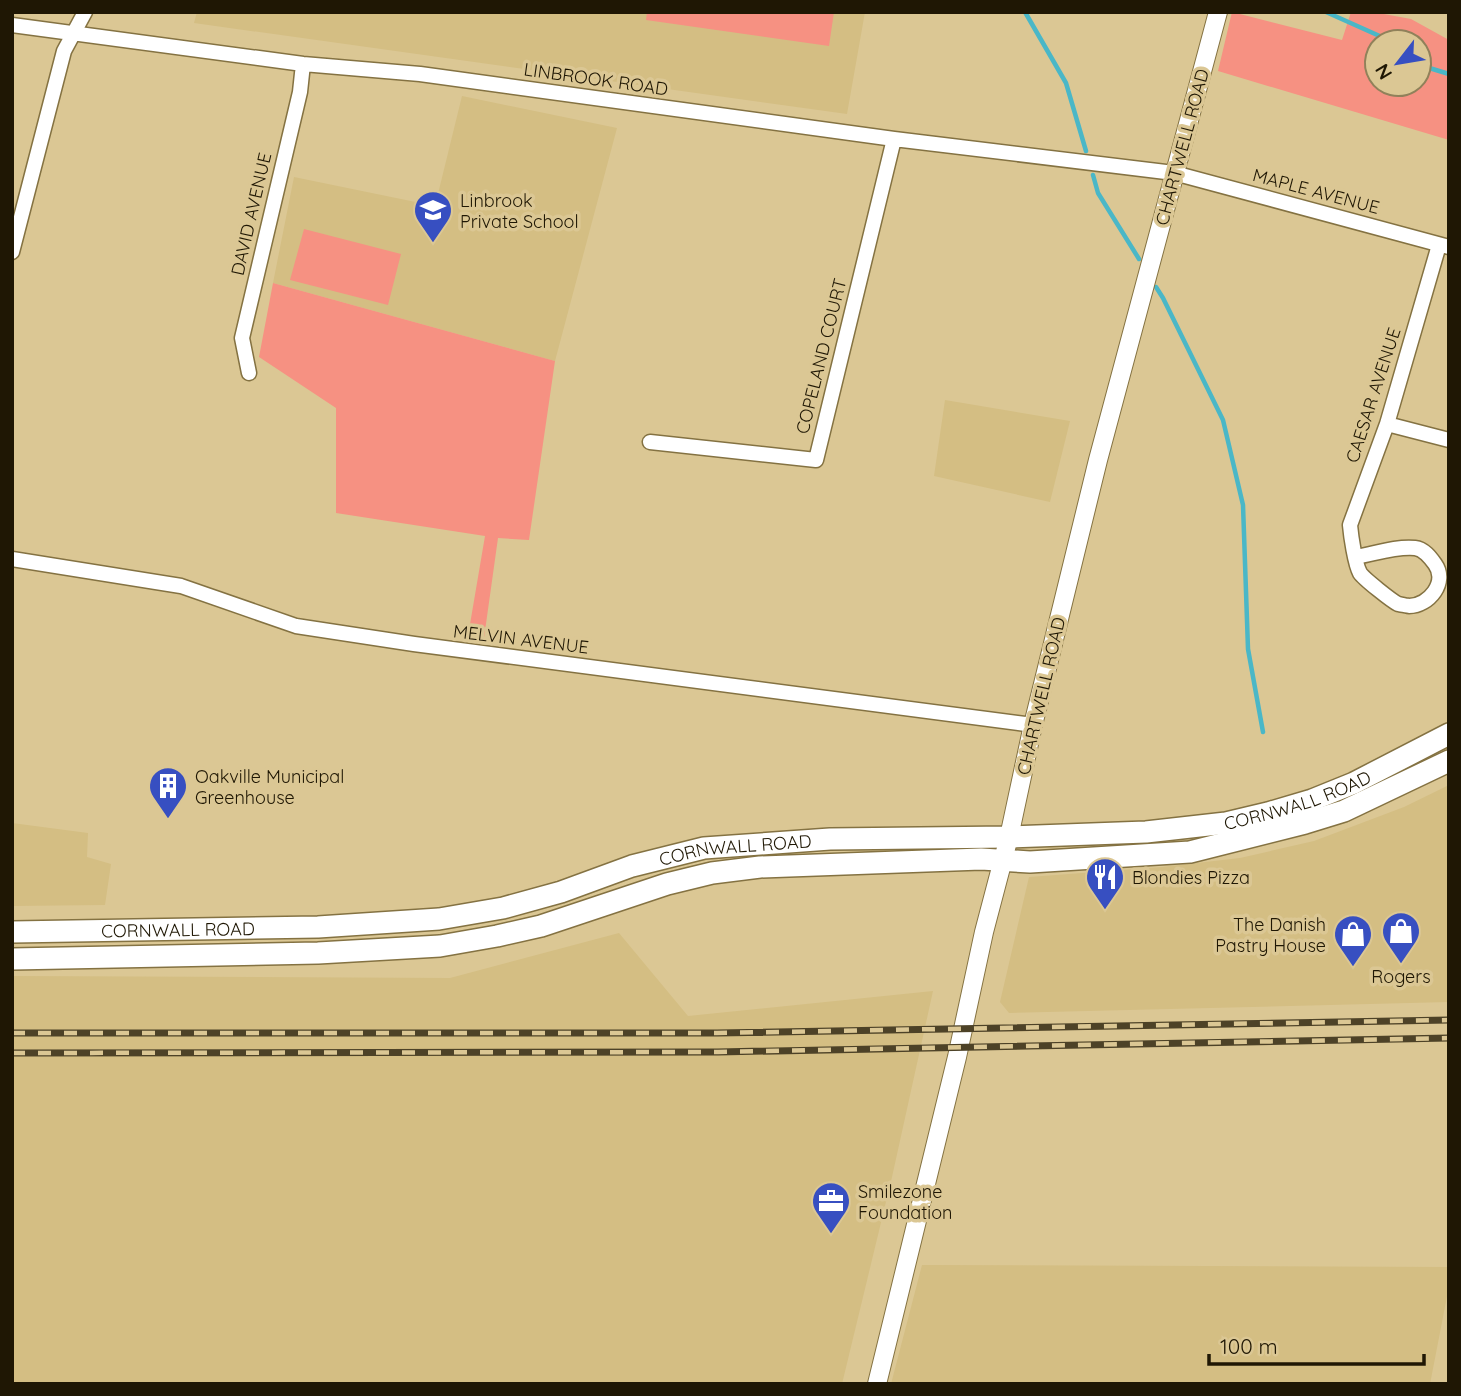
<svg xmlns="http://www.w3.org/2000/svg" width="1461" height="1396" viewBox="0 0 1461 1396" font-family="Quicksand,sans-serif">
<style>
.built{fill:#d4be83}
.green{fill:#f69182;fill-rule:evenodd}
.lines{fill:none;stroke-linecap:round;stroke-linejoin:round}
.stream{stroke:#4ab7c7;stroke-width:4.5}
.minor-casing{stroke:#847242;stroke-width:17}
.tertiary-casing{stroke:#847242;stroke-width:20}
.secondary-casing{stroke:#847242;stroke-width:24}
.minor{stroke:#fff;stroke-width:14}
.tertiary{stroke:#fff;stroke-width:18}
.secondary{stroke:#fff;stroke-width:21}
.rail-casing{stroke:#4d4227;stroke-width:7}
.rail{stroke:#dbc794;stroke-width:4.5;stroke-dasharray:13;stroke-linecap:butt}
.labels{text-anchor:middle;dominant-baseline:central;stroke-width:7;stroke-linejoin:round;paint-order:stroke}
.street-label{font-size:18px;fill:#1f1704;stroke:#dbc794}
.poi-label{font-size:18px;fill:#1f1704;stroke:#dbc794;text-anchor:start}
</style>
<rect width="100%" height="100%" fill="#dbc794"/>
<path class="built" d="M 197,12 L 865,12 L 847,114 L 194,23 Z
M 462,96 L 617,128 L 555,361 L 273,283 L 294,177 L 435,206 Z
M 945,400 L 1070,421 L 1050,502 L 934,476 Z
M 1449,785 L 1449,1002 L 1009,1013 L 1000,1002 L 1029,877 L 1162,867 L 1240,858 L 1314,841 L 1404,807 Z
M 12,823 L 88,833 L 87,857 L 111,864 L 105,905 L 12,906 Z
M 619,933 L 688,1016 L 933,991 L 892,1177 L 842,1384 L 12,1384 L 12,976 L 450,978 Z
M 922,1265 L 1449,1267 L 1449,1286 L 1430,1384 L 891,1384 Z"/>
<path class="green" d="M 647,12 L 834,12 L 829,46 L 646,20 Z
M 1232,12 L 1342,40 L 1351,12 L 1373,12 L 1411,19 L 1449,40 L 1449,140 L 1218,71 ZM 1377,42 L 1419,42 L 1419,84 L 1377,84 Z
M 304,229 L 401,254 L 388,305 L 290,280 Z
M 273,283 L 555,361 L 529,540 L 498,538 L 484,638 L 468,636 L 485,536 L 336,513 L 336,408 L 259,357 Z"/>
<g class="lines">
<path class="stream" d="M 1025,12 L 1066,83 L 1086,151
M 1326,12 L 1393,42
M 1419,58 L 1426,67 L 1449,74
M 1093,175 L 1098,193 L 1139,259
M 1156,287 L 1163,298 L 1223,420 L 1243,505 L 1248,649 L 1263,732"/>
<defs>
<path id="minor" d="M 12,25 L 303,64 L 420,74 L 894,139 L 1174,173 L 1449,247
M 12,252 L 64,51 L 85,12
M 249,373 L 242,338 L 300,92 L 303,64
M 1387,424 L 1449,440
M 650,442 L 816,460 L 894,139
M 1356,557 C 1374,554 1396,546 1415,548 C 1424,549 1430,557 1435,564 C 1448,582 1429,606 1409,606 C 1408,606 1399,604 1398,604 C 1392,601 1364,579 1360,573 C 1355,564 1351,536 1350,525 L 1387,424 L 1439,245
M 12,559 L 181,586 L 296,626 L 414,644 L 1033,725"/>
<path id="tertiary" d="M 877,1384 L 957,1057 L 984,932 L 1009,837 L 1033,725 L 1098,460 L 1218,12"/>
<g id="secondary">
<path id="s1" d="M 12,932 L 318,927 L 439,919 L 503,908 L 561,892 L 632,866 L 704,848 L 830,839 L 1009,837 L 1146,832 L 1226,823 L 1268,813 L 1312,800 L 1354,783 L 1449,734"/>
<path d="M 12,959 L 318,953 L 440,946 L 497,936 L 541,926 L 667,884 L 712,873 L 760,867 L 981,859 L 1030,862 L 1190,852 L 1305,823 L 1344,811 L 1449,761"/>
</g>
</defs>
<use href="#minor" class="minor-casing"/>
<use href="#tertiary" class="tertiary-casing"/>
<use href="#secondary" class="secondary-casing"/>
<use href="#minor" class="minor"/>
<use href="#tertiary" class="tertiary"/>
<use href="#secondary" class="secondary"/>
<defs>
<path id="rail" d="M 12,1033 L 717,1033 L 1449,1020
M 12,1053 L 718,1052 L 1449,1038"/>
</defs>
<use href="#rail" class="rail-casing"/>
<use href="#rail" class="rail"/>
</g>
<defs>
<symbol id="school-pin" viewBox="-11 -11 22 30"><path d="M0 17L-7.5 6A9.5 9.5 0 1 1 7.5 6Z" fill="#374fc1" stroke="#dbc794"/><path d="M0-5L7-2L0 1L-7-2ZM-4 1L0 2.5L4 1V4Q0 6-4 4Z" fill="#fff"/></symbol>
<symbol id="building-pin" viewBox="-11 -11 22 30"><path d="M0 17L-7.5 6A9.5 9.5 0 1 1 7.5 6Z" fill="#374fc1" stroke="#dbc794"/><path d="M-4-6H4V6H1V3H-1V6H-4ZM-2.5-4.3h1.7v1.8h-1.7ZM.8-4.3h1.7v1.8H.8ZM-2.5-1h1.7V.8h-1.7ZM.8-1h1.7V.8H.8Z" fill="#fff"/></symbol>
<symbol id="restaurant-pin" viewBox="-11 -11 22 30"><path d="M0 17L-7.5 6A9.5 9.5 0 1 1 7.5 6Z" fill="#374fc1" stroke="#dbc794"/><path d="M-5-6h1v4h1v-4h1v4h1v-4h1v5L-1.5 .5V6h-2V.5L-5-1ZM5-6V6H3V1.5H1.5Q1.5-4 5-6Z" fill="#fff"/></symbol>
<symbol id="shop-pin" viewBox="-11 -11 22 30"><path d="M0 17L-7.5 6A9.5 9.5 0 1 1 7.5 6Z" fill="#374fc1" stroke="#dbc794"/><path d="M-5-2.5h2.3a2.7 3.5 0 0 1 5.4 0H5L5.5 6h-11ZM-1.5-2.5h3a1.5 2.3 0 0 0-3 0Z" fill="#fff"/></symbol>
<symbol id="office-pin" viewBox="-11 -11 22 30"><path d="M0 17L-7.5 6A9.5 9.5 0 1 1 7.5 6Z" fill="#374fc1" stroke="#dbc794"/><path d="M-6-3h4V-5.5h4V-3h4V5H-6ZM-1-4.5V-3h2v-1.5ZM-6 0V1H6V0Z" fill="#fff"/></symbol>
</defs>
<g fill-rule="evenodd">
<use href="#school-pin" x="411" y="188" width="44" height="60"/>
<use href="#building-pin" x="146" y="764" width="44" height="60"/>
<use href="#restaurant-pin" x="1083" y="855" width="44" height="60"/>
<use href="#shop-pin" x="1379" y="909" width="44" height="60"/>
<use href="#shop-pin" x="1331" y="912" width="44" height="60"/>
<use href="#office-pin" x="809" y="1179" width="44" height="60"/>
</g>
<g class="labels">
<g class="street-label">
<text transform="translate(596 79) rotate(8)">LINBROOK ROAD</text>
<text transform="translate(1182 147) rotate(-75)">CHARTWELL ROAD</text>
<text transform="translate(1316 191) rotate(15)">MAPLE AVENUE</text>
<text transform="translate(251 214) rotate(-77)">DAVID AVENUE</text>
<text transform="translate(821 356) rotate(-76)">COPELAND COURT</text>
<text transform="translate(1373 395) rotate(-72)">CAESAR AVENUE</text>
<text transform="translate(521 639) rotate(7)">MELVIN AVENUE</text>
<text transform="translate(1041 696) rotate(-77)">CHARTWELL ROAD</text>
<text stroke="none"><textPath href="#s1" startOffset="1300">CORNWALL ROAD</textPath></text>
<text stroke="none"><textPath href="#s1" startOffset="733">CORNWALL ROAD</textPath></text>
<text stroke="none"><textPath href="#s1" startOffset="166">CORNWALL ROAD</textPath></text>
</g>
<g class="poi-label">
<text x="460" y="200">Linbrook<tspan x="460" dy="21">Private School</tspan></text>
<text x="195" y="776">Oakville Municipal<tspan x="195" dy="21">Greenhouse</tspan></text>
<text x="1132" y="877">Blondies Pizza</text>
<text x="1326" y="924" text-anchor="end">The Danish<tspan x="1326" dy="21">Pastry House</tspan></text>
<text x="1401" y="976" text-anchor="middle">Rogers</text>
<text x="858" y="1191">Smilezone<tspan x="858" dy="21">Foundation</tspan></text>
</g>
</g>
<rect width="1461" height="1396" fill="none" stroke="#1f1704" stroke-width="28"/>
<g transform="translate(1398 63) rotate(239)"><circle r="33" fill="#dbc794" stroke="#90815a" stroke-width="2"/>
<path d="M0-5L12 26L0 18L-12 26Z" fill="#374fc1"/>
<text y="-10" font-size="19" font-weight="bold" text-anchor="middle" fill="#1f1704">N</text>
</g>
<path d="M1209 1354v10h215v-10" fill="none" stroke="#1f1704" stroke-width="3.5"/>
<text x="1220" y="1354" font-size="21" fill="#1f1704" stroke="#dbc794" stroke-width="5" paint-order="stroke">100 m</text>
</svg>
